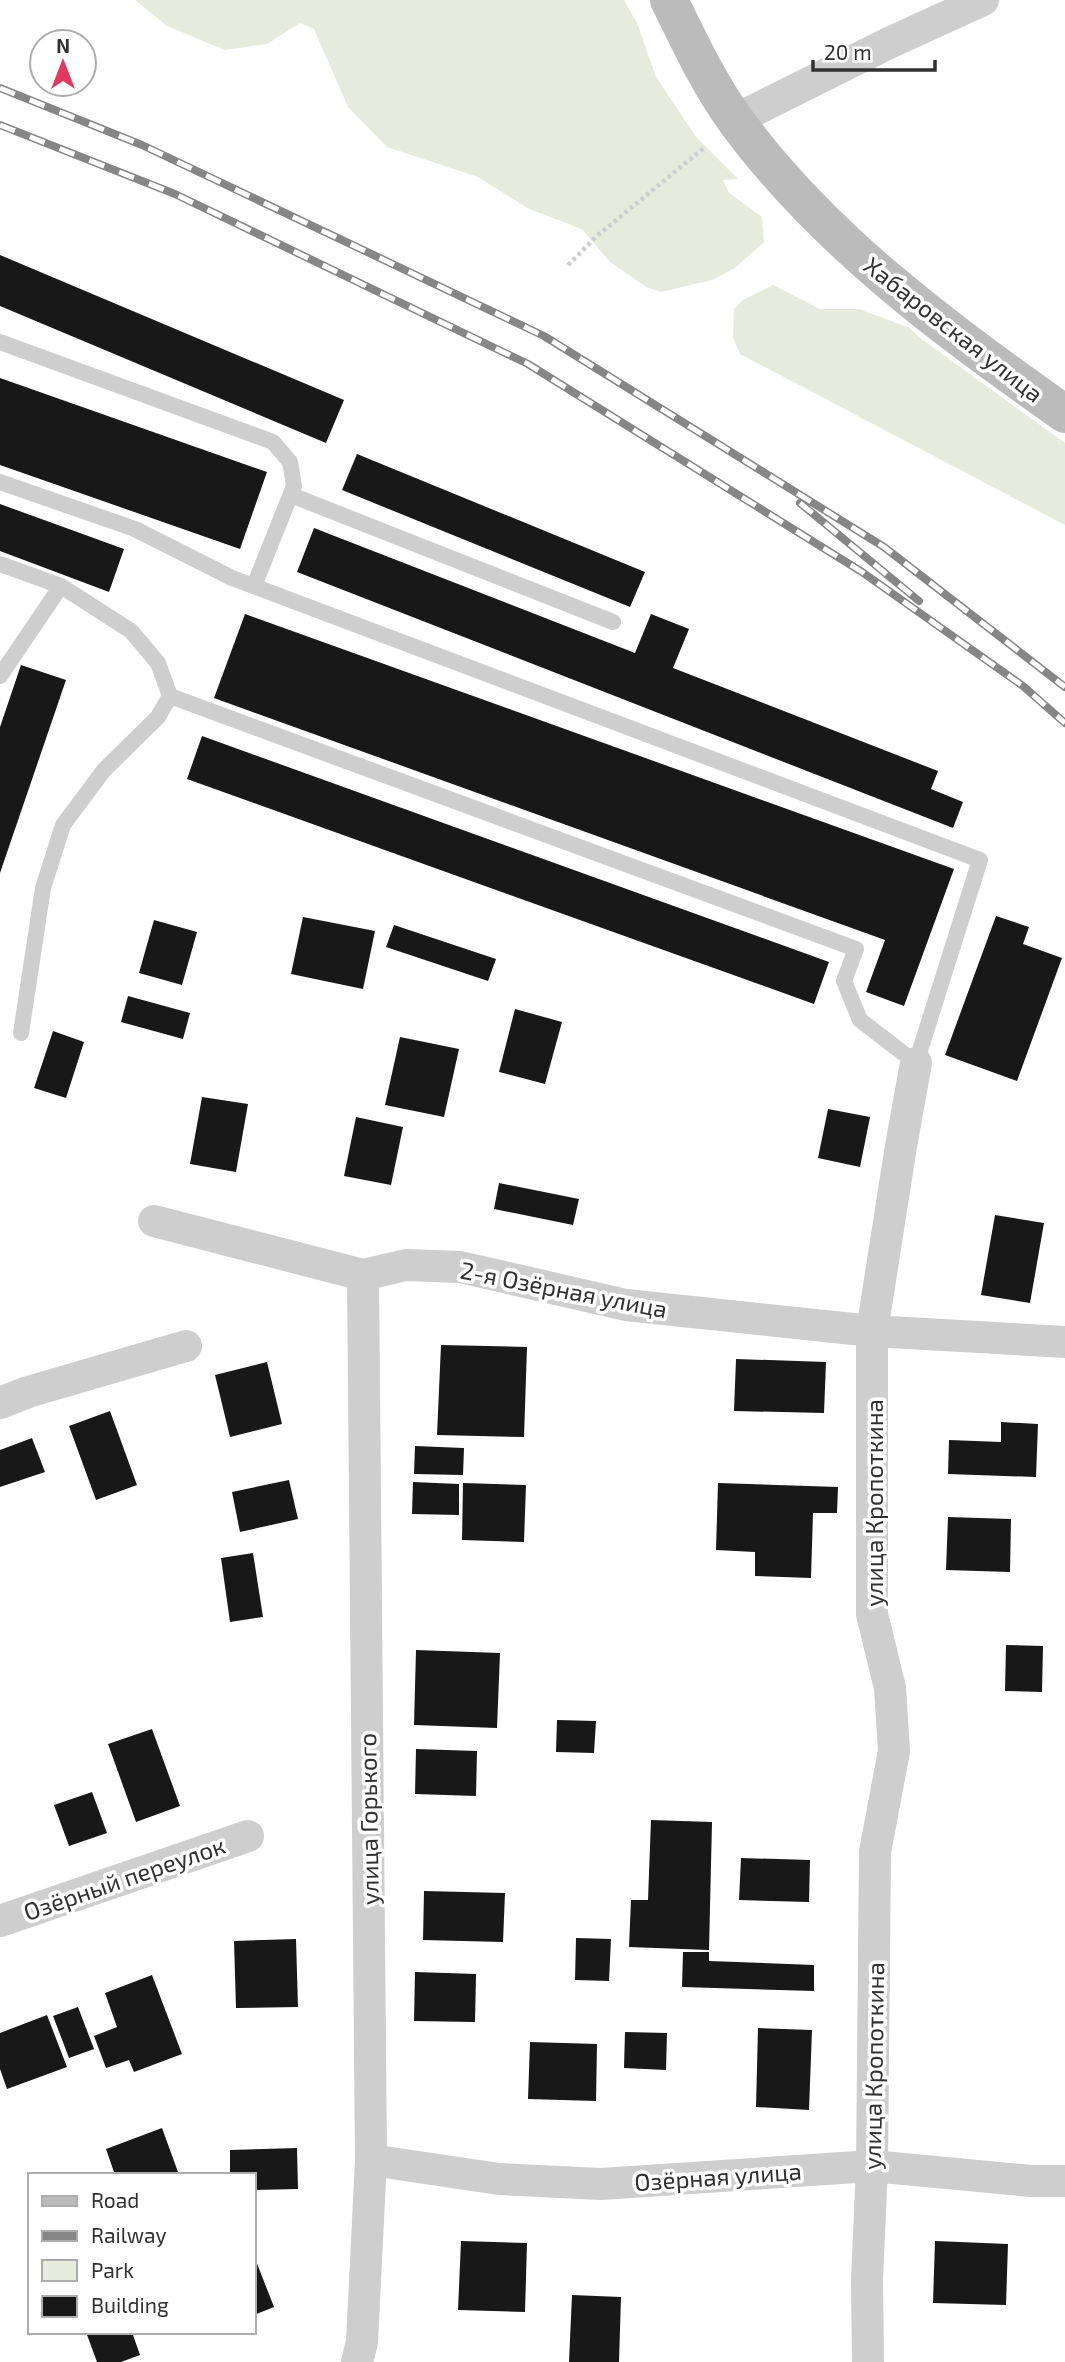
<svg xmlns="http://www.w3.org/2000/svg" width="1065" height="2362" viewBox="0 0 1065 2362" font-family="'Exo 2',sans-serif">
<style>
.green{fill:#e6ebdd}
.building{fill:#181818}
.lines{fill:none;stroke-linecap:round;stroke-linejoin:round}
.path{stroke:#cecece;stroke-width:4.5;stroke-dasharray:3.5 3.5;stroke-linecap:butt}
.service{stroke:#cecece;stroke-width:16}
.minor{stroke:#cecece;stroke-width:32}
.secondary{stroke:#bbb;stroke-width:38}
.rail-casing{stroke:#868686;stroke-width:8}
.rail{stroke:#fff;stroke-width:5;stroke-dasharray:16;stroke-linecap:butt}
.labels{text-anchor:middle;dominant-baseline:central;stroke-width:7;stroke-linejoin:round;paint-order:stroke}
.street-label{font-size:24px;fill:#313131;stroke:#fff}
</style>
<rect width="100%" height="100%" fill="#fff"/>
<path class="green" d="M 135,0 L 624,0 L 637,23 L 656,77 L 696,137 L 738,179 L 723,180 L 729,193 L 762,217 L 764,242 L 735,268 L 712,280 L 661,292 L 646,287 L 609,261 L 582,229 L 529,209 L 478,177 L 387,147 L 348,107 L 314,29 L 300,23 L 267,44 L 225,50 L 167,26 Z
M 773,285 L 820,309 L 859,309 L 910,328 L 919,337 L 1065,443 L 1065,525 L 740,354 L 733,337 L 734,309 L 743,300 Z"/>
<path class="building" d="M 0,255 L 344,400 L 326,443 L 0,306 Z
M 0,378 L 267,472 L 240,549 L 0,465 Z
M 357,454 L 645,572 L 630,607 L 342,490 Z
M 0,504 L 124,549 L 109,592 L 0,551 Z
M 314,528 L 635,653 L 651,614 L 689,629 L 673,668 L 938,771 L 931,789 L 963,802 L 953,828 L 297,572 Z
M 245,614 L 954,869 L 904,1006 L 866,992 L 885,940 L 214,698 Z
M 21,665 L 66,680 L 0,873 L 0,727 Z
M 202,736 L 829,962 L 814,1004 L 187,779 Z
M 996,916 L 1029,927 L 1023,944 L 1062,958 L 1017,1081 L 945,1055 Z
M 303,917 L 375,931 L 363,989 L 291,974 Z
M 154,920 L 197,932 L 182,985 L 139,973 Z
M 394,925 L 496,959 L 488,981 L 386,947 Z
M 128,996 L 190,1013 L 183,1039 L 121,1022 Z
M 515,1009 L 562,1022 L 545,1084 L 499,1072 Z
M 53,1031 L 84,1042 L 66,1098 L 34,1088 Z
M 400,1037 L 459,1049 L 444,1117 L 385,1105 Z
M 202,1097 L 248,1104 L 236,1172 L 190,1164 Z
M 828,1109 L 870,1117 L 860,1167 L 818,1158 Z
M 356,1117 L 403,1127 L 391,1185 L 344,1176 Z
M 499,1183 L 579,1199 L 573,1225 L 494,1209 Z
M 995,1215 L 1044,1223 L 1030,1303 L 981,1295 Z
M 441,1345 L 527,1347 L 524,1437 L 437,1435 Z
M 736,1359 L 826,1362 L 824,1413 L 734,1411 Z
M 267,1362 L 282,1424 L 230,1437 L 215,1375 Z
M 110,1411 L 137,1485 L 96,1500 L 69,1426 Z
M 1001,1422 L 1038,1424 L 1036,1477 L 948,1474 L 949,1440 L 1001,1442 Z
M 32,1438 L 45,1472 L 0,1487 L 0,1450 Z
M 415,1446 L 464,1448 L 463,1475 L 414,1474 Z
M 289,1480 L 298,1519 L 240,1532 L 232,1492 Z
M 413,1482 L 459,1484 L 459,1515 L 412,1514 Z
M 463,1483 L 526,1485 L 524,1542 L 462,1540 Z
M 718,1483 L 838,1487 L 837,1513 L 813,1513 L 811,1578 L 755,1576 L 755,1552 L 716,1550 Z
M 948,1517 L 1011,1519 L 1010,1572 L 946,1570 Z
M 253,1553 L 263,1617 L 230,1622 L 221,1558 Z
M 1006,1645 L 1043,1646 L 1042,1692 L 1005,1691 Z
M 416,1650 L 500,1653 L 497,1728 L 414,1725 Z
M 557,1720 L 596,1721 L 594,1753 L 556,1752 Z
M 152,1729 L 180,1806 L 136,1822 L 108,1744 Z
M 416,1749 L 477,1751 L 476,1796 L 415,1794 Z
M 92,1792 L 107,1833 L 69,1846 L 54,1805 Z
M 651,1820 L 712,1822 L 709,1950 L 629,1947 L 631,1900 L 648,1900 Z
M 741,1858 L 810,1860 L 809,1902 L 739,1900 Z
M 424,1891 L 505,1893 L 503,1942 L 423,1940 Z
M 576,1938 L 611,1939 L 609,1981 L 575,1980 Z
M 296,1939 L 298,2007 L 236,2008 L 234,1941 Z
M 683,1952 L 709,1952 L 709,1961 L 814,1965 L 814,1991 L 682,1987 Z
M 415,1972 L 476,1974 L 475,2022 L 414,2021 Z
M 152,1975 L 182,2054 L 134,2072 L 129,2060 L 106,2068 L 94,2036 L 117,2027 L 105,1993 Z
M 78,2007 L 94,2049 L 69,2058 L 53,2016 Z
M 47,2015 L 67,2067 L 7,2089 L 0,2069 L 0,2033 Z
M 758,2028 L 812,2030 L 809,2110 L 756,2107 Z
M 625,2032 L 667,2033 L 666,2070 L 624,2068 Z
M 530,2042 L 597,2044 L 596,2101 L 528,2099 Z
M 162,2128 L 178,2172 L 172,2175 L 115,2175 L 106,2149 Z
M 297,2148 L 298,2189 L 254,2190 L 254,2175 L 230,2175 L 230,2150 Z
M 461,2241 L 527,2243 L 525,2312 L 458,2310 Z
M 935,2241 L 1008,2244 L 1006,2305 L 933,2303 Z
M 256,2261 L 274,2307 L 254,2315 L 254,2262 Z
M 572,2295 L 621,2297 L 619,2362 L 569,2362 Z
M 86,2332 L 132,2332 L 140,2355 L 121,2362 L 97,2362 Z"/>
<g class="lines">
<path class="path" d="M 568,265 L 598,235 L 705,147"/>
<path class="service" d="M 0,342 L 273,442 L 290,462 L 294,486 L 254,586
M 0,482 L 135,529 L 232,578 L 980,860 L 916,1063 L 860,1020 L 844,981 L 856,949 L 170,696
M 291,495 L 613,622
M 0,564 L 61,586 L 131,631 L 158,663 L 170,696 L 158,717 L 104,770 L 63,825 L 43,888 L 21,1033
M 0,676 L 61,586"/>
<path class="minor" d="M 735,120 L 889,43 L 983,0
M 154,1221 L 363,1275 L 406,1265 L 460,1267 L 626,1305 L 872,1331 L 1065,1342
M 0,1403 L 28,1392 L 186,1346
M 0,1921 L 248,1836
M 371,2160 L 499,2179 L 601,2184 L 872,2166 L 1031,2181 L 1065,2181
M 357,2362 L 362,2342 L 371,2160 L 363,1275
M 868,2362 L 867,2280 L 872,2166 L 875,1852 L 894,1751 L 890,1688 L 872,1614 L 872,1331 L 901,1146 L 916,1063"/>
<path class="secondary" d="M 669,0 C 689,41 709,84 736,121 C 824,241 945,329 1065,414"/>
<defs>
<path id="rail" d="M 0,88 L 142,145 L 544,336 L 884,547 L 1065,687
M 0,125 L 175,194 L 528,364 L 862,572 L 1023,686 L 1065,723
M 800,503 L 919,601"/>
</defs>
<use href="#rail" class="rail-casing"/>
<use href="#rail" class="rail"/>
</g>
<g class="labels">
<g class="street-label">
<text transform="translate(954 329) rotate(38)">Хабаровская улица</text>
<text transform="translate(564 1289) rotate(11)">2-я Озёрная улица</text>
<text transform="translate(873 1503) rotate(-90)">улица Кропоткина</text>
<text transform="translate(368 1819) rotate(-91)">улица Горького</text>
<text transform="translate(124 1878) rotate(-19)">Озёрный переулок</text>
<text transform="translate(873 2066) rotate(-89)">улица Кропоткина</text>
<text transform="translate(718 2176) rotate(-4)">Озёрная улица</text>
</g>
</g>
<rect x="28" y="2173" width="228" height="161" fill="#ffffff" stroke="#adadad" stroke-width="2"/>
<rect x="42" y="2196" width="35" height="10" fill="#bbbbbb" stroke="#adadad" stroke-width="2"/>
<text x="91" y="2208" font-size="21" fill="#313131">Road</text>
<rect x="42" y="2231" width="35" height="10" fill="#868686" stroke="#adadad" stroke-width="2"/>
<text x="91" y="2243" font-size="21" fill="#313131">Railway</text>
<rect x="42" y="2260" width="35" height="21" fill="#e6ebdd" stroke="#adadad" stroke-width="2"/>
<text x="91" y="2278" font-size="21" fill="#313131">Park</text>
<rect x="42" y="2296" width="35" height="21" fill="#181818" stroke="#adadad" stroke-width="2"/>
<text x="91" y="2313" font-size="21" fill="#313131">Building</text>
<g transform="translate(63 63)"><circle r="33" fill="#ffffff" stroke="#adadad" stroke-width="2"/>
<path d="M0-5L12 26L0 18L-12 26Z" fill="#e3385e"/>
<text y="-10" font-size="19" font-weight="bold" text-anchor="middle" fill="#313131">N</text>
</g>
<path d="M813 60v10h122v-10" fill="none" stroke="#313131" stroke-width="3.5"/>
<text x="824" y="60" font-size="21" fill="#313131" stroke="#ffffff" stroke-width="5" paint-order="stroke">20 m</text>
</svg>
